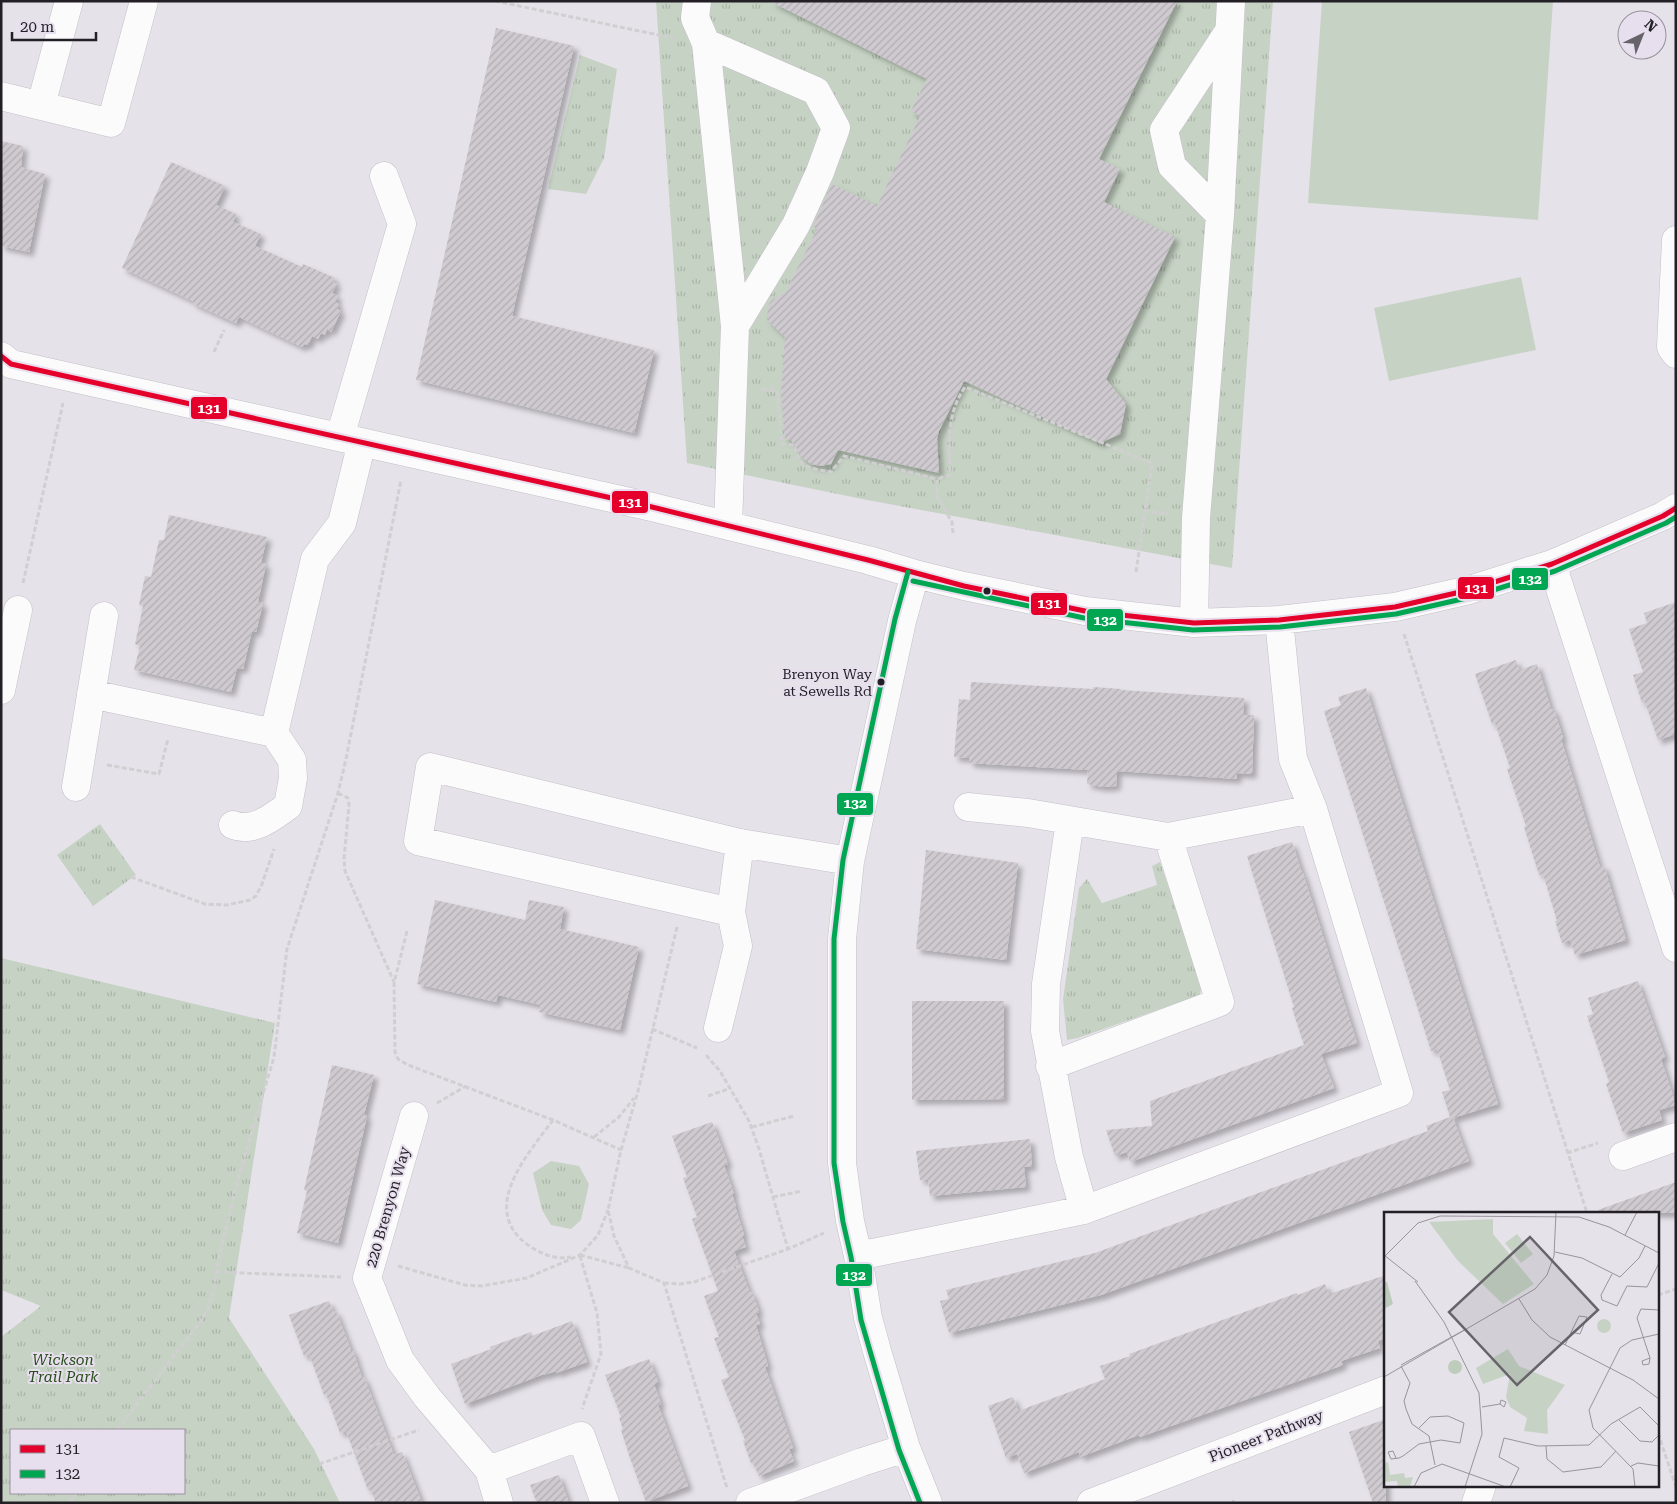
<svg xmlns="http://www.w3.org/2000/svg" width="1677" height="1504" viewBox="0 0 1677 1504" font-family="'Roboto Serif',serif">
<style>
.grass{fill:url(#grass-tufts);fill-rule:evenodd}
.garden{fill:#c6d3c4}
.building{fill:url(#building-hatch);filter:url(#shadow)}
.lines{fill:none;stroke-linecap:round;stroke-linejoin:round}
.minor-casing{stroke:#c3bfc6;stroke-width:29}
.path{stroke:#d1cfd2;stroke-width:3;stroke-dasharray:5 2.5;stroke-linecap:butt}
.minor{stroke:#fbfbfc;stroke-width:28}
.bus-1-casing{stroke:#e7dfed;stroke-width:9}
.bus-2-casing{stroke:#e7dfed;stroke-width:9}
.bus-1{stroke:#e4002b;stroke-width:5}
.bus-2{stroke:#00a651;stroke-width:5}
.bus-dot{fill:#221f25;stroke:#e7dfed;stroke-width:2}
.labels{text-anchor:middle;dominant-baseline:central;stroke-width:4;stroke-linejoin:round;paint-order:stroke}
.bus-label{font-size:14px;fill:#221f25;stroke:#e7dfed;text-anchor:end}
.street-label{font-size:15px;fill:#221f25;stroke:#e7dfed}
.park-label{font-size:15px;font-style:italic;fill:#294e1c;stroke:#e7dfed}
.inset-road{fill:none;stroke:#98949b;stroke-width:1}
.view{fill:#67636a;fill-opacity:0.15;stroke:#67636a;stroke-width:2.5}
.inset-edge{fill:none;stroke:#221f25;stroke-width:2.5}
.line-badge{stroke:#e7dfed;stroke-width:2}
.badge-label{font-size:14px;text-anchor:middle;font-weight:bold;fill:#fff}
</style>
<defs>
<pattern id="grass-tufts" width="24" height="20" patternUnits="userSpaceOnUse" patternTransform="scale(1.25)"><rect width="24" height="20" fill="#c6d3c4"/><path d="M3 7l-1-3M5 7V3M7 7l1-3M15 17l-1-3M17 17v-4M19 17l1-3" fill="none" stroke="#aab5a8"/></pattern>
<pattern id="building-hatch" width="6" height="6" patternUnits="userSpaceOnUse" patternTransform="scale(1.25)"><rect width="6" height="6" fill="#cecad0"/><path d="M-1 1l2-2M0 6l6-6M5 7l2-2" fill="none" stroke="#b1adb2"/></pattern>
<filter id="shadow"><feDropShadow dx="4.5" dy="4.5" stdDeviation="2.5" flood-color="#0004"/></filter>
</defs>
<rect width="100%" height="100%" fill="#e6e2ea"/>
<path class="grass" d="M 656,1 L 1273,1 L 1232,568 L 862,499 L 687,463 Z
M 580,55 L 617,69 L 604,158 L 586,194 L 548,189 Z
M 100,824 L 136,875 L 93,906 L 57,855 Z
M 1160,862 L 1202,982 L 1200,995 L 1078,1038 L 1067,1040 L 1063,999 L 1079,888 L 1087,879 L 1102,903 L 1157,885 L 1152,866 Z
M 1,958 L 275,1023 L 229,1318 L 314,1449 L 340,1503 L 1,1503 L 1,1337 L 41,1306 L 1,1290 ZM 11,1430 L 184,1430 L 184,1493 L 11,1493 Z
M 551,1161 L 579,1166 L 589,1184 L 581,1220 L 571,1229 L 551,1225 L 542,1210 L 533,1173 Z"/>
<path class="garden" d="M 1322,1 L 1553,1 L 1538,220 L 1308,203 Z
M 1521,277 L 1536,350 L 1389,381 L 1374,308 Z"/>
<path class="building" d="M 769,1 L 1177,1 L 1099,159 L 1120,169 L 1104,202 L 1175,237 L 1106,379 L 1126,404 L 1120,434 L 1100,443 L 964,381 L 939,431 L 937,439 L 939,473 L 838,450 L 831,464 L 821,466 L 811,464 L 801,457 L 791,440 L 785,439 L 781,393 L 785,337 L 768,321 L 767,316 L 769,304 L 772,300 L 786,292 L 817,229 L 813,226 L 832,184 L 877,206 L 920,116 L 911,111 L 927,79 Z
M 496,28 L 574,46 L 512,316 L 654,350 L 634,433 L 416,380 Z
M 1,141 L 23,146 L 21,167 L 45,174 L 29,252 L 1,246 Z
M 171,162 L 225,186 L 216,205 L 236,214 L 233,222 L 261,234 L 255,246 L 302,267 L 303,264 L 335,278 L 333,282 L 337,284 L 332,293 L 338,296 L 335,302 L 339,304 L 337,309 L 341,311 L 331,332 L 327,329 L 325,335 L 321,333 L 318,339 L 312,336 L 308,345 L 304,344 L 302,347 L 239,317 L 236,323 L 192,303 L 193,301 L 122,268 Z
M 169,515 L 267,537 L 261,563 L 266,564 L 258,602 L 263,603 L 256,632 L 252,631 L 243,669 L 237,668 L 231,692 L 134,670 L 140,646 L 135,644 L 143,606 L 139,605 L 145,576 L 151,577 L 159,540 L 164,540 Z
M 1676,602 L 1676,734 L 1658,740 L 1645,702 L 1642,703 L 1633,675 L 1643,672 L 1629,629 L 1647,623 L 1644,613 Z
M 1516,660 L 1519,670 L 1537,664 L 1551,709 L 1554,709 L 1563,738 L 1561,739 L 1600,867 L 1604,865 L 1626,940 L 1575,955 L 1570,940 L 1562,943 L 1555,921 L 1557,921 L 1543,874 L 1539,875 L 1524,827 L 1526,826 L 1507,769 L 1510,768 L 1495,723 L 1492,724 L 1475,674 Z
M 971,682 L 1093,689 L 1093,687 L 1121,689 L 1121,690 L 1244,698 L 1243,715 L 1254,715 L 1252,774 L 1237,773 L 1237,779 L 1117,771 L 1116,786 L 1103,787 L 1087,784 L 1088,770 L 969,763 L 970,758 L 954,757 L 959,699 L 970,700 Z
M 1366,688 L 1498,1104 L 1453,1118 L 1469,1161 L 1101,1295 L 949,1333 L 940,1301 L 949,1299 L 946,1290 L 1095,1253 L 1428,1131 L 1426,1126 L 1450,1117 L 1442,1092 L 1450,1090 L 1437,1049 L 1431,1051 L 1324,711 L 1341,705 L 1338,697 Z
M 1292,842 L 1302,873 L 1303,873 L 1357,1043 L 1321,1054 L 1334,1088 L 1130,1162 L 1127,1152 L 1115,1156 L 1106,1130 L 1152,1126 L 1150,1101 L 1304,1045 L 1292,1008 L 1294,1007 L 1247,856 Z
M 926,850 L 1018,863 L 1006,960 L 916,949 Z
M 435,900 L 525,920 L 529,900 L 564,907 L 560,929 L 639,947 L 620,1030 L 539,1012 L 541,1005 L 498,995 L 496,1002 L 417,984 Z
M 1638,981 L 1665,1057 L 1661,1059 L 1676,1105 L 1659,1110 L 1662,1120 L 1623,1133 L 1606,1084 L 1609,1082 L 1587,1016 L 1593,1014 L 1588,998 Z
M 912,1001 L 1004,1001 L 1004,1099 L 912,1100 Z
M 332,1065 L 374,1075 L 364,1115 L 367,1116 L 338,1243 L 297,1233 L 307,1191 L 304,1190 Z
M 712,1122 L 728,1164 L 724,1165 L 734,1194 L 732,1194 L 736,1206 L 735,1206 L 744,1235 L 742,1236 L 746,1247 L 734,1251 L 750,1293 L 752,1292 L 759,1312 L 756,1313 L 760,1324 L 756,1325 L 768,1366 L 765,1367 L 793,1448 L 789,1449 L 794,1461 L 759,1476 L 753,1463 L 751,1463 L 743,1441 L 745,1440 L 721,1380 L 729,1377 L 714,1338 L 719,1337 L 704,1296 L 718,1291 L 692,1219 L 697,1217 L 683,1178 L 687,1177 L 672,1136 Z
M 1030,1139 L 1032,1166 L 1024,1167 L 1026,1187 L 930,1196 L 928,1179 L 920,1180 L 916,1151 Z
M 1676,1182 L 1676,1213 L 1598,1213 L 1598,1210 Z
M 1386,1275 L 1386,1338 L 1378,1341 L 1380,1348 L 1341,1361 L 1343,1365 L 1321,1373 L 1140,1437 L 1139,1435 L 1080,1457 L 1079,1452 L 1024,1473 L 1017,1454 L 1006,1458 L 988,1406 L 1013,1397 L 1018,1411 L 1105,1379 L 1100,1366 L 1130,1356 L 1129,1354 L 1297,1293 L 1298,1295 L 1325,1284 L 1329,1294 Z
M 329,1301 L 333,1312 L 336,1311 L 351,1350 L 353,1350 L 362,1378 L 364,1377 L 394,1455 L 402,1452 L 422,1503 L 376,1503 L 371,1490 L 368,1490 L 346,1431 L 340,1433 L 326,1394 L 324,1395 L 309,1354 L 304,1356 L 289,1315 Z
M 572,1321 L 587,1362 L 556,1373 L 556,1371 L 544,1375 L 544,1374 L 465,1404 L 451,1364 L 491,1349 L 490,1347 L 531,1332 L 532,1336 Z
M 649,1359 L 658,1382 L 654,1384 L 661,1404 L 658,1405 L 688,1486 L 646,1502 L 630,1458 L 621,1430 L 623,1429 L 619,1418 L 621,1417 L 605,1375 Z
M 1386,1419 L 1386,1503 L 1373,1503 L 1349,1432 Z
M 559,1475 L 569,1503 L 537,1503 L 530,1485 Z"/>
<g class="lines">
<defs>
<path id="minor" d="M 697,1 L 695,18 L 706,43 L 735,326 L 728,526
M 706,43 L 816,91 L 836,128 L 820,172 L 796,225 L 735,326
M 1,96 L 111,123 L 144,1
M 41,105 L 69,1
M 1220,215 L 1172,166 L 1164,130 L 1229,31
M 1676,240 L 1671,347 L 1676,354
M 1,356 L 11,364 L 652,507 L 868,560 L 915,574 L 964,586 L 1085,611 L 1194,623 L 1279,620 L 1395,607 L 1469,590 L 1552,564 L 1663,516 L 1676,508
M 340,437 L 402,224 L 384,176
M 1552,564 L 1676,948
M 915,574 L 902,621 L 850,861 L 842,939 L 842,1163 L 850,1221 L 858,1256 L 868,1318 L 877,1351 L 906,1448 L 928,1503
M 1194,623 L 1196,518 L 1220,215 L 1231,1
M 1,690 L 18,610
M 91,694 L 274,733 L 292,760 L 293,778 L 288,806 C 272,817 254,833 233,825
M 274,733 L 315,559 L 342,523 L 362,442
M 76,787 L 104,616
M 968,807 L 1028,813 L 1168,837 L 1313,809
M 1070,821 L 1046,984 L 1045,1031 L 1069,1157 L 1084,1210
M 731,912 L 418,841 L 430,767 L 740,843 L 850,861
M 718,1028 L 738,946 L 731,912 L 740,843
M 1050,1066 L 1220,1002 L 1168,837
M 414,1116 L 367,1278 L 400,1360 L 427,1397 L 489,1470 L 499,1503
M 1623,1156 L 1676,1137
M 858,1256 L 1084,1210 L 1399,1093 L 1313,809 L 1293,759 L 1279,620
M 489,1470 L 581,1436 L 605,1503
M 750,1503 L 862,1462 L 906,1448
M 1091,1503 L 1386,1390
M 1476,1503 L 1482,1485"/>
</defs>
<use href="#minor" class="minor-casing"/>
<path class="path" d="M 495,1 L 673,38
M 214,352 L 224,330
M 762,389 L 777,391 L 782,444 L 794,445 C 800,469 809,468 831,472 L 844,456 L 937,479
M 953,533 L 952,522 L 937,497 L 937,479 L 950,475 C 949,443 946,415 965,387 L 1152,463 L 1145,511 L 1168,514
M 1136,572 L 1145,511
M 23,583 L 63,403
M 1404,634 L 1587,1213
M 107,765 L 159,774 L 168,739
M 338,793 L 348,798 L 349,805 L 344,859 L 345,871 L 394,982
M 131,877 L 205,904 L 227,905 L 250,900 L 256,896 L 262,884 L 274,849
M 677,927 L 638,1091 L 621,1150 L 608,1210 L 614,1236 L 629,1268 L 664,1283 L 727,1488
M 407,931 L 394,983 L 395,1052 L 398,1059 L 408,1065 L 553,1120 L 621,1150
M 652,1029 L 697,1048
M 706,1055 L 720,1071 L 749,1121 L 759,1149 L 788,1249
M 708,1096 L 731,1088
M 437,1103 L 466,1086
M 553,1120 C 528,1154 478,1209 528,1245 C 541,1254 555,1260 571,1257
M 752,1127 L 794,1116
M 594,1137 L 619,1117 L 634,1098
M 1567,1153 L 1598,1143
M 773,1197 L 802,1191
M 580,1255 L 629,1268
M 580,1256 L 597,1313 L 601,1354 L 582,1409
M 398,1266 L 465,1285 L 481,1286 L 527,1278 L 580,1255 L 598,1235 L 608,1210
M 217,1272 L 341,1277
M 664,1283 L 680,1284 L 694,1282 L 788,1249 L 824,1233
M 1658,1295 L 1676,1289
M 117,1430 L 200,1322 L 207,1311 L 212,1297 L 221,1248 L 239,1176 L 274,1057 L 287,949 L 338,793 L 346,759 L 401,480
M 1658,1433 L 1676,1487
M 319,1464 L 419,1430
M 70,1503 L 76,1493
M 1232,1503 L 1234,1500"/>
<use href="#minor" class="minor"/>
<defs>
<path id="bus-1" d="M 1,356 L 11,364 L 652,507 L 868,560 L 964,586 L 1085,611 L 1194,623 L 1279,620 L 1395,607 L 1469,590 L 1552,564 L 1663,516 L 1676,508"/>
<path id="bus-2" d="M 908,572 L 895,619 L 843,860 L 834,939 L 834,1163 L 843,1222 L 851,1257 L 861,1320 L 899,1450 L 920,1503
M 913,581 L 1084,618 L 1193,630 L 1280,627 L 1396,614 L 1471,597 L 1555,571 L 1666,523 L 1676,517"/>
</defs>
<use href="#bus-1" class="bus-1-casing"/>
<use href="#bus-2" class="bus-2-casing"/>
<use href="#bus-1" class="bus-1"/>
<use href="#bus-2" class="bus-2"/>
</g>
<g class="bus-dot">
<circle cx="987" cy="591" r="4.5"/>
<circle cx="881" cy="682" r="4.5"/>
</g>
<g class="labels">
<g class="bus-label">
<text x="872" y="674">Brenyon Way<tspan x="872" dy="17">at Sewells Rd</tspan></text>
</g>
<g class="street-label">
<text transform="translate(388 1207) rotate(-74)">220 Brenyon Way</text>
<text transform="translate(1266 1436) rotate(-21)">Pioneer Pathway</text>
</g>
<g class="park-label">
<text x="63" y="1360">Wickson<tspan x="63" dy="17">Trail Park</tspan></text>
</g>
</g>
<g transform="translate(1384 1212)">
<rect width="275" height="275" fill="#e6e2ea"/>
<path d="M 109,7 L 109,22 L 150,72 L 119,92 L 74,49 L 45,10 ZM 124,137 L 135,154 L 181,173 L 163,198 L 164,222 L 140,219 L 143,206 L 126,195 L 122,185 L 126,162 L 99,172 L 92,156 ZM 4,250 L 6,263 L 20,261 L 21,266 L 29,265 L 26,275 L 14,275 L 13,269 L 0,270 L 0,251 Z" fill="#c6d3c4"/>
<path d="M 0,70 L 3,70 L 9,92 L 0,97 ZM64 155a7 7 0 1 1 14 0a7 7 0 1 1-14 0Z" fill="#beccbc"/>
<path d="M 107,10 L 108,32 L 100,31 L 88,22 L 85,11 ZM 68,11 L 84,34 L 72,42 L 56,19 ZM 133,22 L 149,42 L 137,51 L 121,31 ZM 82,41 L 94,53 L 88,60 L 76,48 ZM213 114a7 7 0 1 1 14 0a7 7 0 1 1-14 0Z" fill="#c6d3c4"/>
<path class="inset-road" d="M 241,23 L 253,0M 171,40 L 198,46 L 236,65 L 255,46 L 261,34M 0,43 L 34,70M 1,44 L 34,11 L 56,4 L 195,5 L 225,15 L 275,41M 228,62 L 217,83 L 218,88 L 233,94 L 243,74M 31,69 L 60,110 L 95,181 L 98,222 L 81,275M 243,74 L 263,75 L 275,51M 135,87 L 148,108 L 166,125 L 249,168 L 275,187M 181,133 L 195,104 L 203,105 L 196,122 L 187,120M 266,146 L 258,149 L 259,153 L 265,152 L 266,146 L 253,106 L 257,97 L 275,98M 17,153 L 82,117M 17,154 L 26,171 L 20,189 L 22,197 L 28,212 L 45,224 L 51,253M 0,165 L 151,77 L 163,63 L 170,44 L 172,0M 98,195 L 116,192 L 120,195 L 122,190 L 117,188 L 116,192M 235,208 L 256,229 L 268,230 L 275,223M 162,234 L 163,247 L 179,260 L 217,255 L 232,239M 12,246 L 9,239 L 4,240 L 7,247 L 15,246 L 19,244 L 35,232 L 57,228 L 76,231 L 80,211 L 64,204 L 46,205 L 35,216M 247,254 L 254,251 L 275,254M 30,275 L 37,261 L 58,252 L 122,275M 126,275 L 135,256 L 115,245 L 120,226 L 154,234 L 205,233 L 227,212 L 256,195 L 275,214M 251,275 L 249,257 L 209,216 L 205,198 L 236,136 L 248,128 L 275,122"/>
<path class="view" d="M 146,25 L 214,98 L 133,173 L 65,100 Z"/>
<rect width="275" height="275" class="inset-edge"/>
</g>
<g class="line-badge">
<rect x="190" y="396" width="38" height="24" rx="5" fill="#e4002b"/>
<rect x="611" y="490" width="38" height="24" rx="5" fill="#e4002b"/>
<rect x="1511" y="567" width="38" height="24" rx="5" fill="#00a651"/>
<rect x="1457" y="576" width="38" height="24" rx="5" fill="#e4002b"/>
<rect x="1030" y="592" width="38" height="24" rx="5" fill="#e4002b"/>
<rect x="1086" y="608" width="38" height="24" rx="5" fill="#00a651"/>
<rect x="836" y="792" width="38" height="24" rx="5" fill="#00a651"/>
<rect x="835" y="1263" width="38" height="24" rx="5" fill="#00a651"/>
</g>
<g class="badge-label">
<text x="209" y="413">131</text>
<text x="630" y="507">131</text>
<text x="1530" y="584">132</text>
<text x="1476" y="593">131</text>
<text x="1049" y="608">131</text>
<text x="1105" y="625">132</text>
<text x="855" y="808">132</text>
<text x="854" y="1280">132</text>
</g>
<rect width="1677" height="1504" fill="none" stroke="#221f25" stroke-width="5"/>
<rect x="10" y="1429" width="175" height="65" fill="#e7dfed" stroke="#98929d"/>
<rect x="20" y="1445" width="25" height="8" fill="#e4002b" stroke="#98929d"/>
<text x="55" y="1454" font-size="15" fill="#221f25">131</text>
<rect x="20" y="1470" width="25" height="8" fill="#00a651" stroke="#98929d"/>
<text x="55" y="1479" font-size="15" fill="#221f25">132</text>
<g transform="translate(1642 35) rotate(43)"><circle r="24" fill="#e7dfed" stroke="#98929d"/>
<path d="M0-4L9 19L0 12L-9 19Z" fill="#67636a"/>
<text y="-8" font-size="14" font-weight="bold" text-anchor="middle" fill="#221f25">N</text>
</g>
<path d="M12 32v8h84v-8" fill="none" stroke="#221f25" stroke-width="2.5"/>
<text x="20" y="32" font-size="15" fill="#221f25" stroke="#e7dfed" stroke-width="4" paint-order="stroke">20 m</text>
</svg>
